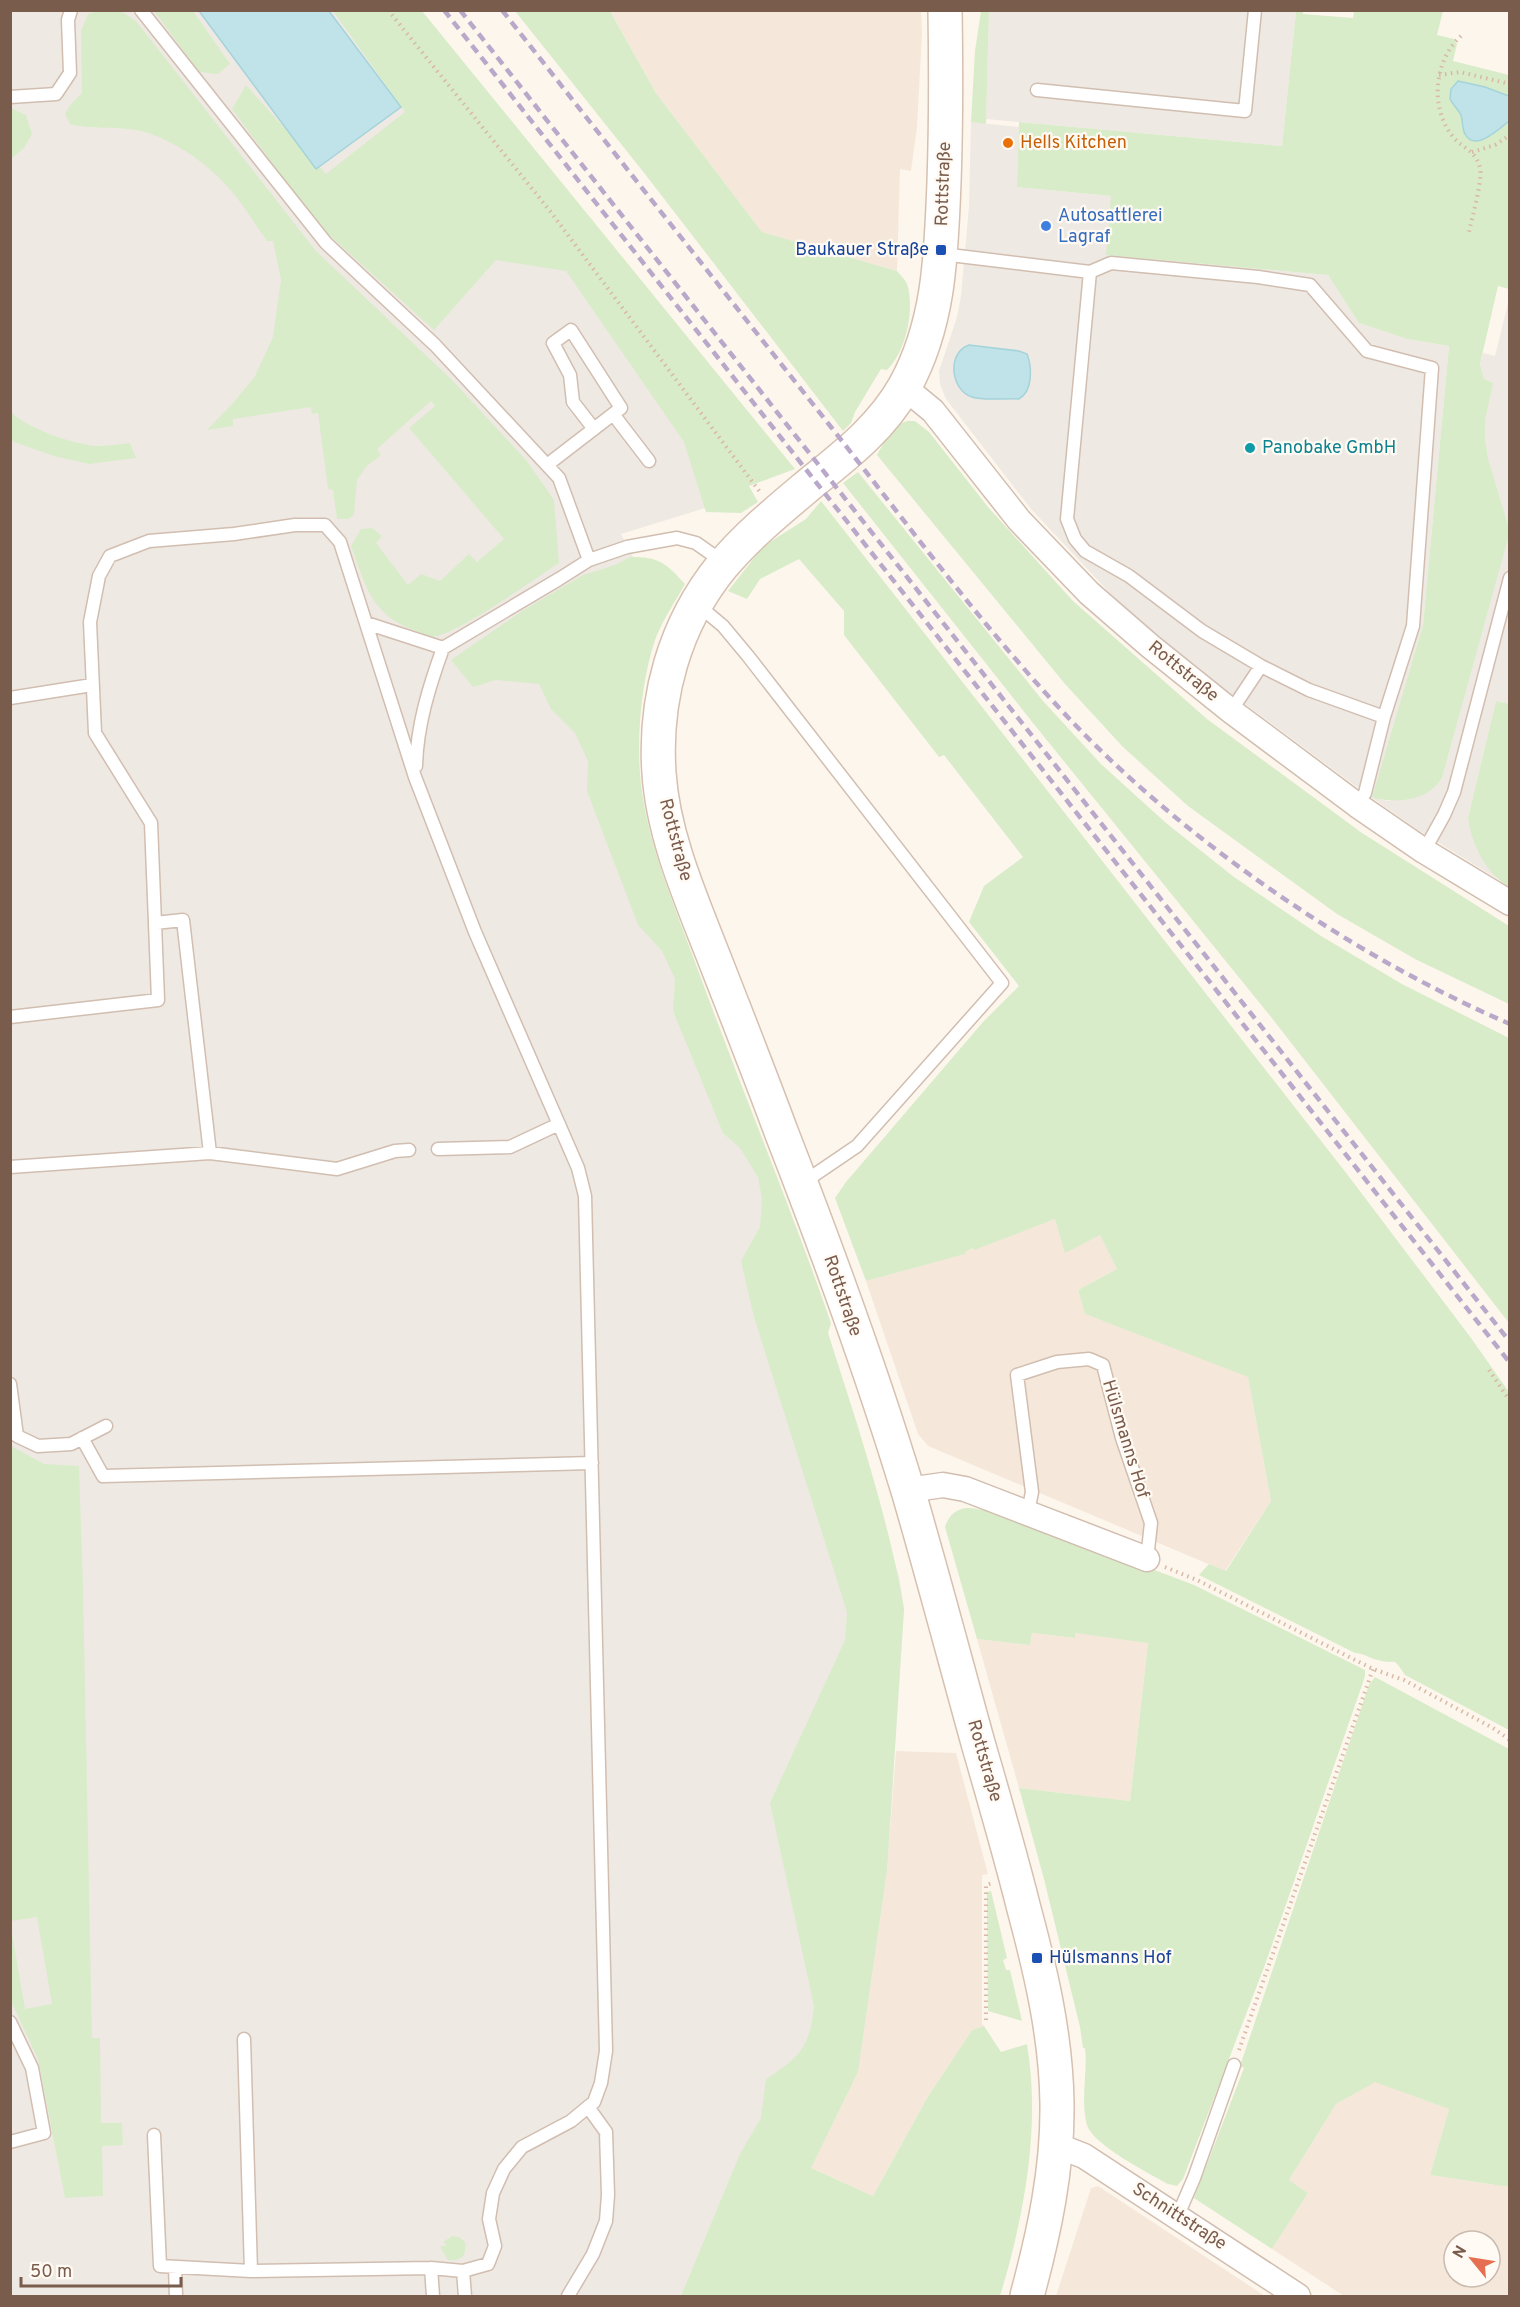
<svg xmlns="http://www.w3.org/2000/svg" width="1520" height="2307" viewBox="0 0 1520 2307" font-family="Overpass,sans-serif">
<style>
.residential{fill:#f5e8da;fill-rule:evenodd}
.industrial{fill:#efe9e4}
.green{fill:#d8ecc9}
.water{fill:#bfe3e8;stroke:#a5d3da;stroke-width:1.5}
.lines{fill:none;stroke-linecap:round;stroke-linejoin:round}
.lane-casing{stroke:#d1beb0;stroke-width:15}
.street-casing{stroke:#d1beb0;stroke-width:27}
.secondary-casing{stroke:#d6c0b0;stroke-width:36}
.path{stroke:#d9b8a5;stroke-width:4;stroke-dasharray:1.5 4.5;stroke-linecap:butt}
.lane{stroke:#fff;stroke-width:12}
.street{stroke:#fff;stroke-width:24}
.secondary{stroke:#fff;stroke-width:33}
.rail{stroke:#b9a8c9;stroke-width:4.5;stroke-dasharray:9 6;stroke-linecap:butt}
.food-dot{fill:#e8710a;stroke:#fffaf3;stroke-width:2}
.shop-dot{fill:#3f7fe0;stroke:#fffaf3;stroke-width:2}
.transit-dot{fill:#1a4fb4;stroke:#fffaf3;stroke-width:2}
.culture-dot{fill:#0f9aa8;stroke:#fffaf3;stroke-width:2}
.labels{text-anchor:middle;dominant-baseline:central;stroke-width:4.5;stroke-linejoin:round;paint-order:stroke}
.food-label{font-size:18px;fill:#c56008;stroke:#fffaf3;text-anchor:start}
.street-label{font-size:18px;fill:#7a5c4d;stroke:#fffaf3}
.shop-label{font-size:18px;fill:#366cbe;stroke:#fffaf3;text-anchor:start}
.transit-label{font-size:18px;fill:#164399;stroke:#fffaf3;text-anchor:end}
.culture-label{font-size:18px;fill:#0d838f;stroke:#fffaf3;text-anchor:start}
</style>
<rect width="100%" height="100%" fill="#fdf6ec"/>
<path class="residential" d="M 610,11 L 921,11 L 922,34 L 917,127 L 911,171 L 900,169 L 897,271 L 762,232 L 656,93 Z
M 1055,1219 L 1100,1234 L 1117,1269 L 1078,1290 L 1085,1314 L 1248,1376 L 1271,1501 L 1225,1571 L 928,1446 L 918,1434 L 866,1281 L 964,1254 L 965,1251 Z
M 1032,1633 L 1074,1638 L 1075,1633 L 1148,1642 L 1130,1801 L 1019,1788 L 977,1639 L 1030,1645 Z
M 896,1751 L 956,1753 L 988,1874 L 982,1875 L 982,2024 L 984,2026 L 972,2030 L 927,2098 L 873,2196 L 811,2168 L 858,2072 L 887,1871 Z
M 1375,2081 L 1449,2109 L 1430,2175 L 1509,2187 L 1509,2296 L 1344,2296 L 1272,2249 L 1308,2193 L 1289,2180 L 1336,2104 ZM 1454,2241 L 1490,2241 L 1490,2277 L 1454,2277 Z
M 1098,2186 L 1265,2296 L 1056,2296 L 1091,2188 Z"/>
<path class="industrial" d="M 11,11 L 372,11 L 718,473 L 715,505 L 621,534 L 641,572 L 622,765 L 857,1424 L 899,1577 L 904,1609 L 887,1871 L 858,2072 L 811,2168 L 771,2296 L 11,2296 Z
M 989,11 L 1296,11 L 1282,146 L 986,119 Z
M 971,122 L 1019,127 L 1017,187 L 1112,196 L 1107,255 L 1328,275 L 1359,323 L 1407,339 L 1449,346 L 1423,625 L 1373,798 L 1389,801 L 1424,793 L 1439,782 L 1442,778 L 1509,531 L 1509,704 L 1496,701 L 1468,818 L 1475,844 L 1480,855 L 1491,871 L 1506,884 L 1421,832 L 1365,793 L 1191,664 L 1123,607 L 1031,509 L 946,399 L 940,384 L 939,371 L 957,317 L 961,296 L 969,206 Z
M 1509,299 L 1510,299 L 1510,531 L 1488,458 L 1485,438 L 1485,421 L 1492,384 L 1484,379 L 1480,364 L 1483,353 L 1495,356 Z"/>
<path class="green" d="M 96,11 L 121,11 L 136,21 L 316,251 L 452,380 L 526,460 L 554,500 L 559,563 C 536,578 454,637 431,637 C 426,636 419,632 414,630 C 371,615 365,584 351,546 L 361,529 L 372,528 L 382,536 L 376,543 L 408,585 L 421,574 L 440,581 L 469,554 L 477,562 L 504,539 L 409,428 L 435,406 L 431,401 L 377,449 L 381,455 L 367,466 L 357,480 L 354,515 L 348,519 L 337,519 L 333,490 L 328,489 L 318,413 L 312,414 L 311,407 L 233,419 L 233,426 L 207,430 L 234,402 L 255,376 L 273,337 L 281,280 L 273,241 L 267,241 C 254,223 242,202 227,186 C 207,164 179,144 151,134 C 124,124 95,131 70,124 L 65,114 L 70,105 L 82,93 L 81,31 L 88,14 Z
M 154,11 L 193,11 L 230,64 L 218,74 L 199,72 Z
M 333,11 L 422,11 L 795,469 L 749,486 L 758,502 L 741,513 L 706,512 L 684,442 L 566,271 L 496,260 L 434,330 L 317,224 L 232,109 L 246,85 L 326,174 L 405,112 Z
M 515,11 L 610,11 L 656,93 L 762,232 L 897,271 C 901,276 907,281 908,287 C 914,313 906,351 887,370 L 881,369 L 855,412 L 851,423 L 843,431 L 645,174 Z
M 981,11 L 989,11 L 986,124 L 971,122 L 975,51 Z
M 1296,11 L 1303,11 L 1303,14 L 1353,18 L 1354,11 L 1443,11 L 1437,35 L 1454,39 L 1457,44 L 1453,61 L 1509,75 L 1509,96 L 1485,87 L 1459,81 L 1452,87 C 1455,109 1465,123 1479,141 L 1491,136 L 1509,121 L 1509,289 L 1498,286 L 1480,364 L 1484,379 L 1493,383 L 1485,421 L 1485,438 L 1488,458 L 1510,531 L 1442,778 C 1427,802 1397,803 1372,798 L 1423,625 L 1449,346 L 1407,339 L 1359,323 L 1328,275 L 1106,255 L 1111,196 L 1017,187 L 1019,122 L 1282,146 Z
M 11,108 L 26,115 L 32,134 L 24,148 L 11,159 Z
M 11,412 C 26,428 75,445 97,446 C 108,446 120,444 130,443 L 136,458 L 89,464 L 54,456 L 14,442 L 11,439 Z
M 907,421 L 915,421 L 929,432 L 988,507 L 1073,601 L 1207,719 L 1362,833 L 1509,926 L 1509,1004 L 1415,959 L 1337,914 L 1188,806 L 1123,747 L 1065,684 L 877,455 C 884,443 893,425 907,421 Z
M 858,472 L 1043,701 L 1101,764 L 1166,823 L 1234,877 L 1321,936 L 1402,984 L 1509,1038 L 1509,1323 L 1271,1017 L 1037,728 L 843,483 Z
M 821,501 L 1350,1178 L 1471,1338 L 1509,1392 L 1509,1730 L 1405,1675 C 1391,1654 1398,1666 1378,1660 C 1368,1658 1367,1654 1355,1653 L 1199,1575 L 1209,1564 L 1226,1571 L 1271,1501 L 1248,1377 L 1085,1314 L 1078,1290 L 1117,1269 L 1100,1235 L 1065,1253 L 1055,1219 L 974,1250 L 973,1248 L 966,1251 L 965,1254 L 866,1281 L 835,1198 L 846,1182 L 983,1022 L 1019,986 L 969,922 L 984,886 L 1023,857 L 944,755 L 939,757 L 844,635 L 844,611 L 799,559 L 760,579 L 747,599 L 728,591 L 758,553 L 770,542 L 806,519 Z
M 630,557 C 659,557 665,562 685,584 C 675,602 662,621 655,640 C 641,682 636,740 641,784 C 648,845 674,904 695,962 C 739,1083 789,1202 831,1323 L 828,1333 C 857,1424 888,1515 904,1609 L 887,1871 L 858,2072 L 811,2168 L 873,2196 L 927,2098 L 972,2030 L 984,2026 L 1001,2052 L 1027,2044 C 1041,2127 1024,2217 1000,2296 L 681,2296 L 740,2154 L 761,2118 L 766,2079 C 800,2057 810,2047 814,2006 L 770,1803 L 845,1640 L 847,1612 L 754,1317 L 741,1261 L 760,1227 L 762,1199 L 758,1177 L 740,1148 L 723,1133 L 673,1011 L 675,979 L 662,951 L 638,925 L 587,791 L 588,761 L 575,733 L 551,709 L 539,684 L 496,680 L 473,687 L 451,660 L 522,611 L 583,575 L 615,565 Z
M 1496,701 L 1509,704 L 1509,887 C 1485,872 1472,845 1468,818 Z
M 11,1446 L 44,1464 L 79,1466 L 83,1587 L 92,2038 L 100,2038 L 101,2123 L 122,2123 L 123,2145 L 102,2146 L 103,2196 L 65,2198 L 38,2059 L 11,2001 L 11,1927 L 25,2009 L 52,2004 L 37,1917 L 11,1921 Z
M 971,1508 L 1007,1514 L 1194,1585 L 1365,1670 L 1365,1676 L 1361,1688 L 1266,1962 L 1183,2179 L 1177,2186 L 1168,2184 C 1150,2174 1092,2144 1087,2125 C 1080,2100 1088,2071 1085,2048 L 1083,2048 L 1080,2027 L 1044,1879 L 1019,1788 L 1130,1801 L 1148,1643 L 1075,1633 L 1075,1638 L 1032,1633 L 1030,1645 L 977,1639 L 945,1527 C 949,1514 958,1507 971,1508 Z
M 1375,1677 L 1509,1749 L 1509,2187 L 1430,2175 L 1449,2109 L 1375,2082 L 1336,2104 L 1289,2180 L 1308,2193 L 1272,2249 L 1194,2198 L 1244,2068 L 1240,2066 L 1369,1685 Z
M 991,1891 L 1007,1958 L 1003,1960 L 1006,1970 L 1010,1970 L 1022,2021 L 988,2011 L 987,1892 Z
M 452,2236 L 459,2237 L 465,2242 C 467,2255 462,2262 448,2260 L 440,2247 L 447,2245 L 443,2242 Z"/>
<path class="water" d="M 199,11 L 329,11 L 401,107 L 316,169 Z
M 1458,81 L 1485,87 L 1509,96 L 1509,121 C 1500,128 1475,153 1465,134 C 1462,129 1463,121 1461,115 C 1458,109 1453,105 1450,99 L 1451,89 Z
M 969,345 L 1019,351 L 1027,354 C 1032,367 1033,391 1019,399 C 1006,398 983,401 972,397 C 950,390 947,352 969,345 Z"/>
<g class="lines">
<defs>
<path id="lane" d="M 141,10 L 326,243 L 435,345 L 559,478 L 589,560
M 1037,90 L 1245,111 L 1255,10
M 10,97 L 56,94 L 70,73 L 68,20 L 71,10
M 942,254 L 1090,272 L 1067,519 L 1075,539 L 1085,551 L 1129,576 L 1202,631 L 1261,666 L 1309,690 L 1384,717 L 1365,793 L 1357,805
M 1090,272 L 1111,263 L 1258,277 L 1310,285 L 1367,351 L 1432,368 L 1413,626 L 1384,717
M 613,414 L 649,461
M 547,465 L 621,408 L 571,330 L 553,343 L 570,375 L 573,402 L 594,429
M 698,605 L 723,626 L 748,656 L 1002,983 L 857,1146 L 804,1182
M 366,623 L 443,648 L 559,579 L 589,560 L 627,547 L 677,538 L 696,543 L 723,562
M 10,698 L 92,685
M 1231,711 L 1261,666
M 416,766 C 417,725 429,687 443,648
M 1424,851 L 1444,815 L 1454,792 L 1510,578
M 10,1017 L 158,1000 L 155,923
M 438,1149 L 510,1147 L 559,1124
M 210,1153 L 183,920 L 155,923 L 151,823 L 95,733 L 90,622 L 99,576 L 110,556 L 149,541 L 234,534 L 295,525 L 325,525 L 340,542 L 415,777 L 475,932 L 578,1168 L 585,1196 L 606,2051 L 601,2083 L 594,2102 L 571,2121 L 522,2147 L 504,2169 L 493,2193 L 489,2219 L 495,2246 L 488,2264 L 463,2271 L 465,2296
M 10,1167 L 210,1153 L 337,1169 L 395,1151 L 409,1150
M 10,1384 L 17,1436 L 38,1446 L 71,1444 L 106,1426
M 82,1438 L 103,1476 L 592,1463
M 1028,1512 L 1032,1492 L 1017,1375 L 1057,1362 L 1089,1359 L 1103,1365 L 1122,1438 L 1151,1523 L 1147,1559
M 10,2022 L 32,2068 L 44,2133 L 10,2142
M 244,2039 L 251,2271 L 431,2268 L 463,2271
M 154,2135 L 160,2266 L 251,2271
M 1178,2215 L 1194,2178 L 1234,2065
M 175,2267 L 176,2296
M 431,2268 L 433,2296
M 568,2296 L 593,2254 L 606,2221 L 608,2195 L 606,2132 L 588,2107"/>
<path id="street" d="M 904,387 L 933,411 L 1019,520 L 1089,593 L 1150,646 L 1231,711 L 1357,805 L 1424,851 L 1510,903
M 908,1490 L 943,1485 L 965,1489 L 1147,1559
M 1056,2145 L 1084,2156 L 1298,2296"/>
<path id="secondary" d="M 945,10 C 946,68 946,125 944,183 C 941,254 940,322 905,386 C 882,427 847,454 811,483 C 780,509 748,535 722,566 C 674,625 654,699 659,773 C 663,834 689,894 711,950 C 735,1011 759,1072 782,1134 C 828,1252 872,1372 909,1494 C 933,1576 955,1660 978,1743 C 994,1798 1010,1853 1024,1909 C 1041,1972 1056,2036 1057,2103 C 1058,2169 1044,2233 1027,2296"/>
</defs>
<use href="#lane" class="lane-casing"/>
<use href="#street" class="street-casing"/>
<use href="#secondary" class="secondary-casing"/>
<path class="path" d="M 388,10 L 550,211 L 760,492
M 1461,36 C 1434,60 1429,109 1454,138 C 1464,149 1476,151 1480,168 C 1483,179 1472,218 1469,232
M 1439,75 L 1460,72 L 1510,84
M 1472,152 L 1495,145 L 1510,135
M 1489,1370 L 1510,1401
M 1165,1567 L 1197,1580 L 1373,1669 L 1404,1680 L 1493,1728 L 1510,1740
M 986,2020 L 986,1885 L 992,1883
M 1239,2050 L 1373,1669"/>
<use href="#lane" class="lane"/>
<use href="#street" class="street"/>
<use href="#secondary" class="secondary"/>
<path class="rail" d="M 444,10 L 1510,1363
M 460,10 L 1510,1342
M 502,10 C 611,149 721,288 831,427 C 913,531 992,640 1085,735 C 1200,851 1359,959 1510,1024"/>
</g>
<circle class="food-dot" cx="1008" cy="143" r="6"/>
<circle class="shop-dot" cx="1046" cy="226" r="6"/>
<g class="transit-dot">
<rect x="935" y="244" width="12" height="12" rx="3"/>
<rect x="1031" y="1952" width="12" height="12" rx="3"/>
</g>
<circle class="culture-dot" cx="1250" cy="448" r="6"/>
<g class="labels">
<g class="food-label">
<text x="1020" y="143">Hells Kitchen</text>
</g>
<g class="street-label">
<text transform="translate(944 184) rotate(-88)">Rottstraße</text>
<text transform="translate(1183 672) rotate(39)">Rottstraße</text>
<text transform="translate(675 840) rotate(75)">Rottstraße</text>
<text transform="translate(842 1296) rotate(71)">Rottstraße</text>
<text transform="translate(1125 1439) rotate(73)">Hülsmanns Hof</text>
<text transform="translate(984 1761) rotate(74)">Rottstraße</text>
<text transform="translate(1179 2217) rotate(33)">Schnittstraße</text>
</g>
<g class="shop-label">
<text x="1058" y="216">Autosattlerei<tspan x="1058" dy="21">Lagraf</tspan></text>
</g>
<g class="transit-label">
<text x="929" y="250">Baukauer Straße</text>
<text x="1049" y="1958" text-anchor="start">Hülsmanns Hof</text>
</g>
<g class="culture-label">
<text x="1262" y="448">Panobake GmbH</text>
</g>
</g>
<rect width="1520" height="2307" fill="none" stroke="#7a5c4d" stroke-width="24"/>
<g transform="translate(1472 2259) rotate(300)"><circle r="28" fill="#fffaf3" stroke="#cabbb1" stroke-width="1.5"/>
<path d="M0-4.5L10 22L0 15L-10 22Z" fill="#e76f51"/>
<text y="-9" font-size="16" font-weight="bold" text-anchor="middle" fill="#7a5c4d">N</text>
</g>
<path d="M21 2277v9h160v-9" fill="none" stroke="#7a5c4d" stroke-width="3"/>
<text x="30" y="2277" font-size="18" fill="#7a5c4d" stroke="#fffaf3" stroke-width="4.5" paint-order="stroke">50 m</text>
</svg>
